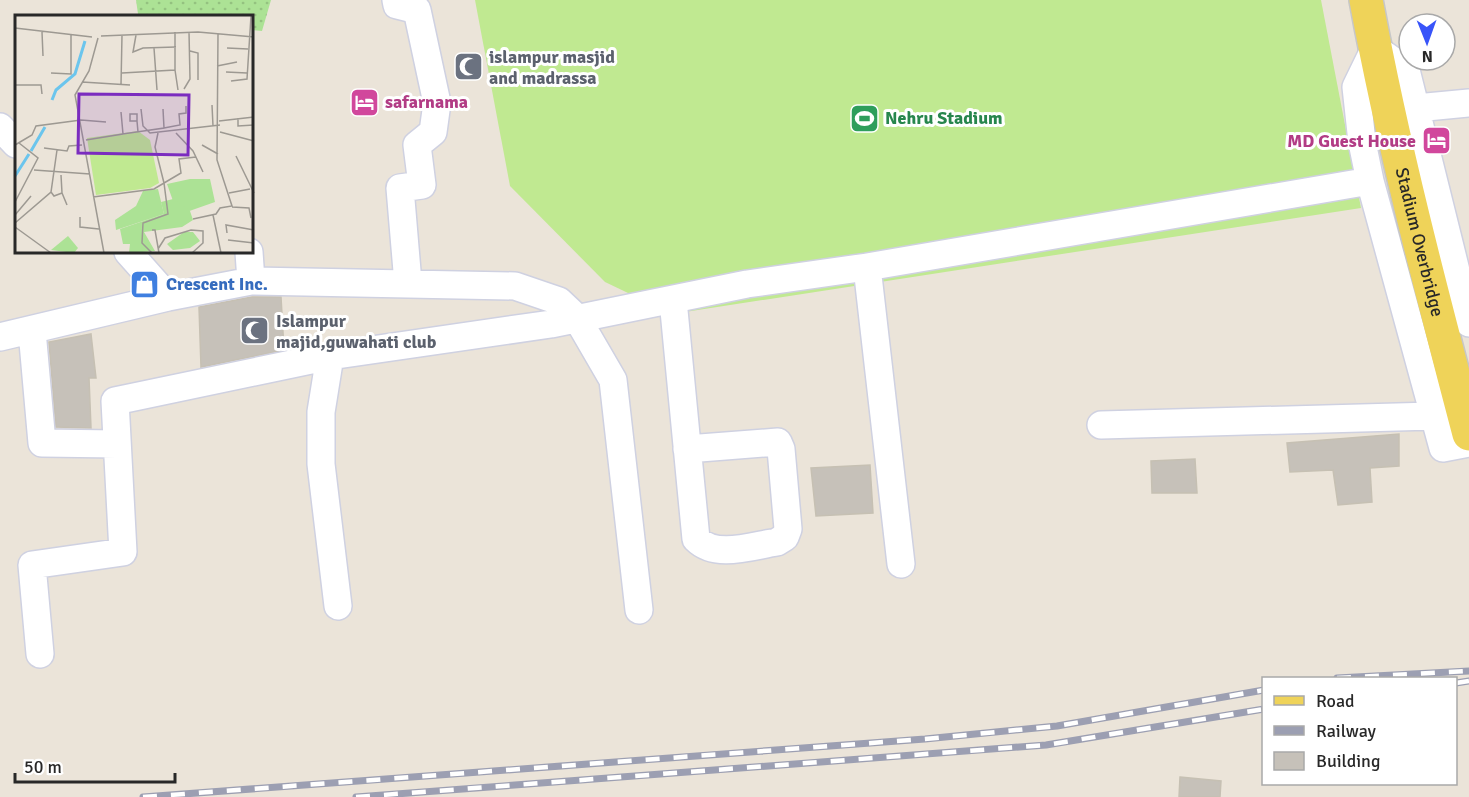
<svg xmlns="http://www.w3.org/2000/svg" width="1469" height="797" viewBox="0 0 1469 797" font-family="Signika,sans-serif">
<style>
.park{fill:url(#park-dots)}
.pitch{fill:#c0e991}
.building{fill:#c6c1b9;stroke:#c6c0b3;stroke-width:1.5}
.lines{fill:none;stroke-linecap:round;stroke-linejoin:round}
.minor-casing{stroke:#cfd1e1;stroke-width:30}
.major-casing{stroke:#c7c7c7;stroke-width:36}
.minor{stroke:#fff;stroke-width:27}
.major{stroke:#efd359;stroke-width:33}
.rail-casing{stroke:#9c9fb2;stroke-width:7}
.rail{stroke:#fff;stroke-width:4.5;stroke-dasharray:14;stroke-linecap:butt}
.labels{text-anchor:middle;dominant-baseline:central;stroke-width:6;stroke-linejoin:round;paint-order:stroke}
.worship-label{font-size:18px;font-weight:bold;fill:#5b616d;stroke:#fff;text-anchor:start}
.hotel-label{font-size:18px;font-weight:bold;fill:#b23c85;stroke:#fff;text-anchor:start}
.leisure-label{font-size:18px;font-weight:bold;fill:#27864d;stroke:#fff;text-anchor:start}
.street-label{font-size:18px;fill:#282828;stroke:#fff}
.shop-label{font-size:18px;font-weight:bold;fill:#366cbe;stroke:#fff;text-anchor:start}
.inset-river{fill:none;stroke:#6bc5ed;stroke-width:3}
.inset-road{fill:none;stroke:#9d9992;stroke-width:1.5}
.view{fill:#7b2cbf;fill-opacity:0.15;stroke:#7b2cbf;stroke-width:3}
.inset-edge{fill:none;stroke:#282828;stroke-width:3}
</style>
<defs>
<pattern id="park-dots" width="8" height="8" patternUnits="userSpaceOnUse" patternTransform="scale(1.5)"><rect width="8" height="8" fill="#ace295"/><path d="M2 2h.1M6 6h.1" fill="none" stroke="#94c280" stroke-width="1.8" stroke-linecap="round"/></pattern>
</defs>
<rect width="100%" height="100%" fill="#ebe4d9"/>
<path class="park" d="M 136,0 L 271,0 L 262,31 L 252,30 L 252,16 L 158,16 L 138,14 Z"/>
<path class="pitch" d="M 475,0 L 1321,0 L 1361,208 L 672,314 L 605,282 L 510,186 Z"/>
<path class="building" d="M 252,297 L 281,297 L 284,350 L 201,367 L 199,307 Z
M 91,334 L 96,378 L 89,378 L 91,428 L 56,427 L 49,342 Z
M 1399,434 L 1399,466 L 1370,468 L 1372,502 L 1338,505 L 1333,470 L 1290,472 L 1287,443 Z
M 1195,459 L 1197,493 L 1152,493 L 1151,461 Z
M 870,465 L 873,513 L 816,516 L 811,468 Z
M 1180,777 L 1221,781 L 1220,797 L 1179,797 Z"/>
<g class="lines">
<defs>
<path id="minor" d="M 396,0 L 397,5 L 417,10 L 437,103 L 433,132 L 417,145 L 422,185 L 400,188 L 408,283
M 1416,108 L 1469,103
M 0,127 L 16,144
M 128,252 L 168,297
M 249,252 L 251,281
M 867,267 L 1370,181
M 673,300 L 696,539 C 716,559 751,546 777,542 L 785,537 L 788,529 L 781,449 L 778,442 L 687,449
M 1469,323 L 1406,70 L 1375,48 L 1356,87 L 1362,142 L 1370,181 L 1443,448 L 1469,443
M 32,331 L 42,443 L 117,444
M 0,337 L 168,297 L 251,281 L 515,286 L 559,301 L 577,318 L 613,380 L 639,610
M 1101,425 L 1433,416
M 338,606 L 321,464 L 321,412 L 330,356 L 551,324 L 747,284 L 867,267 L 901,564
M 40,654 L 32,565 L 123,552 L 115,401 L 330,356"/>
<g id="major">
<path id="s1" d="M 1366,0 C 1393,146 1431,290 1469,434"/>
</g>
</defs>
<use href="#minor" class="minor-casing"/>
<use href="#major" class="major-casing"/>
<use href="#minor" class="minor"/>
<use href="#major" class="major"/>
<defs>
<path id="rail" d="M 1337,678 L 1469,671
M 1456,683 L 1469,681
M 143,797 L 925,739 L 1057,726 L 1264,690
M 356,797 L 1046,745 L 1264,709"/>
</defs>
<use href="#rail" class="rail-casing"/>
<use href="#rail" class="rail"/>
</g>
<defs>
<symbol id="mosque-square" viewBox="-11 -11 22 22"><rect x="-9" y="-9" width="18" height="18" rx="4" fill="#6b7280" stroke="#fff"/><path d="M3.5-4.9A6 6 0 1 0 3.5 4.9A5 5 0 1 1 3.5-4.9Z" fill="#fff"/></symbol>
<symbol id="hotel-square" viewBox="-11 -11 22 22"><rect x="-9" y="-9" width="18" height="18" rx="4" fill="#d1479c" stroke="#fff"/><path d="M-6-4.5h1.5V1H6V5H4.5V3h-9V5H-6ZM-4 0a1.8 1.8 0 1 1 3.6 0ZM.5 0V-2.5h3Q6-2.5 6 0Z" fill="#fff"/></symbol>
<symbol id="stadium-square" viewBox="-11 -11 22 22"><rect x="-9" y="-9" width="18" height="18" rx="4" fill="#2e9e5b" stroke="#fff"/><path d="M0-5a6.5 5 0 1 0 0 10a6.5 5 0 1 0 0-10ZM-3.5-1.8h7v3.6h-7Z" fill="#fff"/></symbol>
<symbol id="shop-square" viewBox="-11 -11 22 22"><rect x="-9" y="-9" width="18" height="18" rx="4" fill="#3f7fe0" stroke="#fff"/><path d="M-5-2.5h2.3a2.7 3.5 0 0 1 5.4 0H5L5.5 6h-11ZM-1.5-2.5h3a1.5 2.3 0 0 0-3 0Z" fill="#fff"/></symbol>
</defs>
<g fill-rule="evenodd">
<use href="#mosque-square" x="452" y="50" width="33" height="33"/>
<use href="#hotel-square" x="348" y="86" width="33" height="33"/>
<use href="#stadium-square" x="848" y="102" width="33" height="33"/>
<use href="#hotel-square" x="1420" y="124" width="33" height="33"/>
<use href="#shop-square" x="128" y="268" width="33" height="33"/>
<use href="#mosque-square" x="238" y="314" width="33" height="33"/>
</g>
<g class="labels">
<g class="worship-label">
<text x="489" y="57">islampur masjid<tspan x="489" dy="21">and madrassa</tspan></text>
<text x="276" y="321">Islampur<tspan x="276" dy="21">majid,guwahati club</tspan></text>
</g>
<g class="hotel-label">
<text x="385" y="102">safarnama</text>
<text x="1416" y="141" text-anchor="end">MD Guest House</text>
</g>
<g class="leisure-label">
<text x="885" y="118">Nehru Stadium</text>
</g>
<g class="street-label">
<text stroke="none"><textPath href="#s1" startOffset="248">Stadium Overbridge</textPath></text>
</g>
<g class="shop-label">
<text x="166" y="284">Crescent Inc.</text>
</g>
</g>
<g transform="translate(15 15)">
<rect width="238" height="238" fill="#ebe4d9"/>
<path d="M 175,164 L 195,164 L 200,187 L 163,200 L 152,169 ZM 143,174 L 149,199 L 101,215 L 100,205 L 121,191 L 128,176 Z" fill="#ace295"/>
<path d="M 158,184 L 175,196 L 178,205 L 167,212 L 129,217 L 140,236 L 114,238 L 115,229 L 108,229 L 105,214 L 149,199 L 146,187 ZM 169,217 L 178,217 L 185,226 L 175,233 L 158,235 L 152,229 Z" fill="#ace295"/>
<path d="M 53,221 L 63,233 L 59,238 L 36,235 Z" fill="#ace295"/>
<path d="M 123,116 L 135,125 L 144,168 L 135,173 L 81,180 L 72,123 Z" fill="#c0e991"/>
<path class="inset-river" d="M 37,85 L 41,75 L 60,59 L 70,26M 16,136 L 30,112M 0,161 L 14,139"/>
<path class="inset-road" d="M 0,13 L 77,22M 27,17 L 28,41M 121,20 L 118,37 L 128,33 L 161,32M 86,21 L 183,17 L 239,22M 83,23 L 74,56 L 60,80 L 89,238M 139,33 L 142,75M 212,33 L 233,34M 175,36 L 183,38 L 183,65M 202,51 L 222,47M 160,55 L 163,75M 211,57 L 232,58M 36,58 L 56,59 L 56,20M 107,58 L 160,55 L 160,17M 216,66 L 232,64 L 236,1M 67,67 L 115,70M 0,70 L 26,70 L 27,79M 106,70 L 107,20M 169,74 L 175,64 L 174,17M 197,90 L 198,111M 126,94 L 128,111 L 135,118 L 205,110M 106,97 L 108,119 L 149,113 L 148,94M 223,103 L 223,111 L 239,110M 122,106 L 115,106 L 115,99 L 122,99 L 122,106 L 123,117M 204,106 L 239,102M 149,113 L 165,110 L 164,99 L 171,98 L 171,91M 205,117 L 239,126M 143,118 L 140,132 L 149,168 L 166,158 L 164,144 L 181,142M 161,118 L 178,136 L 188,157M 71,125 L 108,119M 0,130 L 17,120 L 21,111 L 66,105 L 91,107M 187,130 L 203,139M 29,133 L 52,136 L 54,131 L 67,130M 221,141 L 239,178M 19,155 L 75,159M 46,160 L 47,178M 36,177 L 39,181 L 47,178 L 52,190M 214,178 L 235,174M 78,182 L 139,174 L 149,168 L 153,199 L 128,208 L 127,228 L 137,238M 0,187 L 23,143 L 4,128M 217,192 L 234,193 L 236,203M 0,200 L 16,181M 198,200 L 206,238M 65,202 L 65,212 L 84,214M 178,204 L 201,199 L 205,193 L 217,191 L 202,145 L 203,19M 0,208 L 36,177 L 42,135M 0,212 L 36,238M 137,215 L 140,215 L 144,238M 212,218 L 211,210 L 239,215M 213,225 L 239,228M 143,234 L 150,223 L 176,215 L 188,216 L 188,228 L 177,238"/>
<path class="view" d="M 64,79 L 174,80 L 173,140 L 63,138 Z"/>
<rect width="238" height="238" class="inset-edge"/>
</g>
<rect x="1262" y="677" width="195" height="108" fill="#ffffff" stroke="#a9a9a9" stroke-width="1.5"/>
<rect x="1274" y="696" width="30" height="9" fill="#efd359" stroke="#a9a9a9" stroke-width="1.5"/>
<text x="1316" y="707" font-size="18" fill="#282828">Road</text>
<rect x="1274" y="726" width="30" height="9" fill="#9c9fb2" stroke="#a9a9a9" stroke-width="1.5"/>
<text x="1316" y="737" font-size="18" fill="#282828">Railway</text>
<rect x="1274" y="752" width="30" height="18" fill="#c6c1b9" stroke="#a9a9a9" stroke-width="1.5"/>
<text x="1316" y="767" font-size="18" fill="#282828">Building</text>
<g transform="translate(1427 42) rotate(179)"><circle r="28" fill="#ffffff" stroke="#a9a9a9" stroke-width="1.5"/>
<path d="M0-4.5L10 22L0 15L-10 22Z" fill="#3854f9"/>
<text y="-9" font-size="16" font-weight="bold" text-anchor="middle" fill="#282828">N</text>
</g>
<path d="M15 773v9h160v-9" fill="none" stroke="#282828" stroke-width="3"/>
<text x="24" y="773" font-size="18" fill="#282828" stroke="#ffffff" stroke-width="4.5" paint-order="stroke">50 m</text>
</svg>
